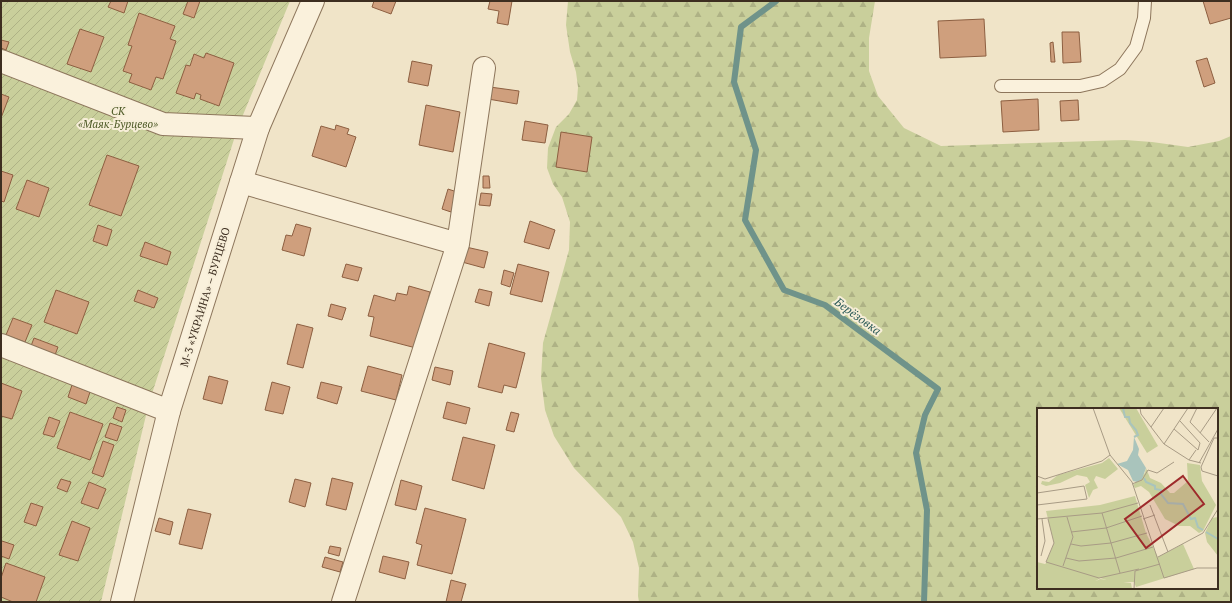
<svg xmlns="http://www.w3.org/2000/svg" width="1232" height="603" viewBox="0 0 1232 603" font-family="'PT Serif',serif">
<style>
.forest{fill:url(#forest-firs);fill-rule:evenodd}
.garden{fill:url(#garden-furrows)}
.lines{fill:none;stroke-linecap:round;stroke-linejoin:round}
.stream{stroke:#6f938a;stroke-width:6}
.building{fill:#cf9f7d;stroke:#8d5f41}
.service-casing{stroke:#8d765c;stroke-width:14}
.minor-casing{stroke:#8d765c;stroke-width:24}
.tertiary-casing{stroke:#8d765c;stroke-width:24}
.service{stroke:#faf1dc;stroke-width:12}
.minor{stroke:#faf1dc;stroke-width:22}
.tertiary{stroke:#faf1dc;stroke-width:22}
.labels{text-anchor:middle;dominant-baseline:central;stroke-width:4;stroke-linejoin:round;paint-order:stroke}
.park-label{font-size:11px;font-style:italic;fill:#4d5a26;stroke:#f7eed8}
.street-label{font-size:11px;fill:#3d2e20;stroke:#f7eed8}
.water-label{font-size:12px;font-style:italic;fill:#2f5d5a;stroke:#f7eed8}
.inset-river{fill:none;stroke:#a9c4bc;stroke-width:2}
.inset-road{fill:none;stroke:#a89b85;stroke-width:1}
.view{fill:#9e2a2b;fill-opacity:0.15;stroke:#9e2a2b;stroke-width:2}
.inset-edge{fill:none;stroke:#3d2e20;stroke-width:2}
</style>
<defs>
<pattern id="forest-firs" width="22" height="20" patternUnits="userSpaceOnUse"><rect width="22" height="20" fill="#c9cf9b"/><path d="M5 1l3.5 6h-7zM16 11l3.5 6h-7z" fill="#aeb285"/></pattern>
<pattern id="garden-furrows" width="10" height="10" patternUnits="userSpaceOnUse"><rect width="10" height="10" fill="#c9cf9b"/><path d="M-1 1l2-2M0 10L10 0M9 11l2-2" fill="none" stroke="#aeb285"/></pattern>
</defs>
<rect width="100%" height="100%" fill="#f0e4c8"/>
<path class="forest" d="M 568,1 L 875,1 L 869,38 L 869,71 L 878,96 L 904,128 L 941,146 L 1125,140 L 1152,142 L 1188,147 L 1219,141 L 1231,136 L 1231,602 L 639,602 L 638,596 L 639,568 L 633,542 L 621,517 L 574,468 L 554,436 L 545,410 L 541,378 L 543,343 L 569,250 L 570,222 L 562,197 L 553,184 L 547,168 L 548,148 L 556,127 L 569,114 L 577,100 L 578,87 L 576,72 L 570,52 L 566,25 ZM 1038,409 L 1217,409 L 1217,588 L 1038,588 Z"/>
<path class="garden" d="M 1,1 L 290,1 L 238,127 L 149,403 L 101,602 L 1,602 Z"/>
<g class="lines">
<path class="stream" d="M 776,1 L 741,27 L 734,82 L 756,150 L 745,220 L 784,290 L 825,305 L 938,389 L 925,415 L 916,453 L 927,510 L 924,602"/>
</g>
<path class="building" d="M 111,1 L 128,1 L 124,13 L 108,7 Z
M 188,1 L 200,1 L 194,18 L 183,14 Z
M 374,1 L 396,1 L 391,14 L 372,7 Z
M 490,1 L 512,1 L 508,25 L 497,23 L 499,11 L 488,9 Z
M 1203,1 L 1231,1 L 1231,18 L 1210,24 Z
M 139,13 L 175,26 L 170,39 L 176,41 L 163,79 L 156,77 L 151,90 L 129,82 L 132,74 L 123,71 L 132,46 L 128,45 Z
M 984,19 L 986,56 L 940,58 L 938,21 Z
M 80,29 L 104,37 L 91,72 L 67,64 Z
M 1062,32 L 1079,32 L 1081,62 L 1063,63 Z
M 1,40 L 9,42 L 6,50 L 1,48 Z
M 1053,42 L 1055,62 L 1051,62 L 1050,43 Z
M 206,53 L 234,63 L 219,106 L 200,99 L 201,95 L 196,93 L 194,99 L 176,93 L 186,65 L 190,66 L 194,54 L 204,58 Z
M 1207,58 L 1215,83 L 1204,87 L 1196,61 Z
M 412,61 L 432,65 L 428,86 L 408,82 Z
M 490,87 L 519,91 L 517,104 L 488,99 Z
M 1,94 L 9,97 L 1,118 Z
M 1038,99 L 1039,130 L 1003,132 L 1001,101 Z
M 1078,100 L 1079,120 L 1061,121 L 1060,101 Z
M 426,105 L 460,112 L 453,152 L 419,145 Z
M 525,121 L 548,125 L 545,143 L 522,140 Z
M 336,125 L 349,129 L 347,134 L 356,137 L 346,167 L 312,156 L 321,126 L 335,130 Z
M 561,132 L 592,137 L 587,172 L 556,167 Z
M 107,155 L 139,166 L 121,216 L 89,205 Z
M 1,171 L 13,175 L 4,202 L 1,201 Z
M 483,176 L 489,176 L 490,188 L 483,188 Z
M 27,180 L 49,188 L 39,217 L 16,209 Z
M 448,189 L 457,192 L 451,212 L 442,209 Z
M 481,193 L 492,194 L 490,206 L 479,205 Z
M 530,221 L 555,230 L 549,249 L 524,242 Z
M 296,224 L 311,228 L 304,256 L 282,250 L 286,235 L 292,236 Z
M 98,225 L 112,230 L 107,246 L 93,241 Z
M 145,242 L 171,252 L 167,265 L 140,256 Z
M 466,247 L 488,252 L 484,268 L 462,262 Z
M 346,264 L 362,268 L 358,281 L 342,277 Z
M 518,264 L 549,272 L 542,302 L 510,294 Z
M 504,270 L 514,273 L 510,287 L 501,284 Z
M 409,286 L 430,292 L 416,348 L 370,336 L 374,317 L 368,316 L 374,295 L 395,301 L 397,293 L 407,295 Z
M 479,289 L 492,292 L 489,306 L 475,302 Z
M 56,290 L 89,302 L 77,334 L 44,322 Z
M 138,290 L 158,298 L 154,308 L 134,301 Z
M 331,304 L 346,308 L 342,320 L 328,316 Z
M 13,318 L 32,325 L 25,342 L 6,335 Z
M 297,324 L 313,328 L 303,368 L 287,364 Z
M 34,338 L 58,347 L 55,355 L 31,346 Z
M 489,343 L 525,353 L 516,388 L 504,385 L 502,393 L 478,387 Z
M 368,366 L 402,375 L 396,400 L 361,391 Z
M 435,367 L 453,371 L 450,385 L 432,380 Z
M 209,376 L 228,381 L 222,404 L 203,399 Z
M 272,382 L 290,387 L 283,414 L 265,410 Z
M 321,382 L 342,387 L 337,404 L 317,398 Z
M 1,383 L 22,391 L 12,419 L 1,416 Z
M 72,385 L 90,392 L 86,404 L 68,397 Z
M 447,402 L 470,408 L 466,424 L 443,418 Z
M 117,407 L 126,410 L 122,422 L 113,418 Z
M 70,412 L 103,424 L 90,460 L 57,448 Z
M 511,412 L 519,414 L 514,432 L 506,430 Z
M 49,417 L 60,421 L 54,437 L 43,434 Z
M 110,423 L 122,427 L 117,441 L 105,437 Z
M 463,437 L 495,445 L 484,489 L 452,480 Z
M 103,441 L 114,445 L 103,477 L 92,473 Z
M 332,478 L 353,483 L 346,510 L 326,505 Z
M 61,479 L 71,482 L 67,492 L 57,488 Z
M 295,479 L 311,483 L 305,507 L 289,502 Z
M 401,480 L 422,486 L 416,510 L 395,505 Z
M 89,482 L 106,489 L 98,509 L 81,503 Z
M 31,503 L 43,507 L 36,526 L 24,522 Z
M 425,508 L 466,519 L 452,574 L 417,565 L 422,545 L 416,543 Z
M 188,509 L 211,514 L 202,549 L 179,544 Z
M 159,518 L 173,522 L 170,535 L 155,531 Z
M 72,521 L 90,528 L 78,561 L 59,555 Z
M 2,541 L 14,545 L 9,559 L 1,556 L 1,544 Z
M 330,546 L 341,548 L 339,556 L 328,553 Z
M 383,556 L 409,562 L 405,579 L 379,572 Z
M 325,557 L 343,562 L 340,572 L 322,567 Z
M 6,563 L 45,577 L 36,602 L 13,602 L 1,597 L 1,578 Z
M 451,580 L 466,584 L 461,602 L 446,602 Z"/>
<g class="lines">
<defs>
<path id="service" d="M 1001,86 L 1080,86 L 1102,81 L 1120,69 L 1136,47 L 1144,18 L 1145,1"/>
<path id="minor" d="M 1,61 L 163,124 L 258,128
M 241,182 L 458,244
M 1,345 L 169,411
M 343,602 L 458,244 L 484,68"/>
<path id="tertiary" d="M 122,602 L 169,411 L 258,128 L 313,1"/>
</defs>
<use href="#service" class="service-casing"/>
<use href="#minor" class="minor-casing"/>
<use href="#tertiary" class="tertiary-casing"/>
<use href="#service" class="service"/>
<use href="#minor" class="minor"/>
<use href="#tertiary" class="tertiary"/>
</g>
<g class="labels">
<g class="park-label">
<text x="118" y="111">СК<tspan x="118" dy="13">«Маяк-Бурцево»</tspan></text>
</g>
<g class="street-label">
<text transform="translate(205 297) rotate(-73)">М-3 «УКРАИНА» – БУРЦЕВО</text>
</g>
<g class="water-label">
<text transform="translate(858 316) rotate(36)">Берёзовка</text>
</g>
</g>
<g transform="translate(1037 408)">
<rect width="181" height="181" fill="#f0e4c8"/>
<path d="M 82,0 L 99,0 L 121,38 L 110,45 ZM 72,50 L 81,61 L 68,71 L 59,68 L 57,72 L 61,80 L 56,82 L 52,90 L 48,77 L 53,74 L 50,69 L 40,67 L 23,75 L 9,78 L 4,76 L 5,73 L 12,74 L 21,67 L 65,55 ZM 150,55 L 163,57 L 165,73 L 179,97 L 166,123 L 162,125 L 153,118 L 142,118 L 128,111 L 112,84 L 104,78 L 98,80 L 96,77 L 108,65 L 109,60 L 113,70 L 124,75 L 133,85 L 137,85 L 151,73 ZM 181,109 L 181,148 L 170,134 L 168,125 L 175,110 ZM 0,154 L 55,168 L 59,173 L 63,171 L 94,175 L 95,181 L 0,181 Z" fill="#c9cf9b"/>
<path d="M 98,88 L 109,125 L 121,149 L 146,136 L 157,161 L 99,179 L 97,174 L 76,174 L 63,170 L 59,173 L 8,157 L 17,135 L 9,103 L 63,97 Z" fill="#c9cf9b"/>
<path d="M 97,29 L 102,41 L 101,47 L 109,60 L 105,71 L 100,74 L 96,73 L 91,62 L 80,56 L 90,53 L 96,42 Z" fill="#a9c4bc"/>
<path class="inset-river" d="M 86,0 L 88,9 L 92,9 L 93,15 L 99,22 L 101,27 L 97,29M 107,70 L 109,74 L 118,78 L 118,81 L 124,82 L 124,86 L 131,95 L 146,96 L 154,111 L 158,110 L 161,119 L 166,122M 169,124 L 181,131"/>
<path class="inset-road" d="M 56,0 L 73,47 L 95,74 L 127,170 L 160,160 L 181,160M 103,0 L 104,6 L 127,36 L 152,52 L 159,42M 160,0 L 153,14 L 172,34M 114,19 L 127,0M 137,21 L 161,42 L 163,35 L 143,13M 163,25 L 180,0M 181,30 L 177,30 L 164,59 L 165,63 L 181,68M 127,36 L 151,0M 152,52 L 164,55M 162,55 L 181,21M 0,68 L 8,71 L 65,53 L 73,47M 95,76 L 105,72 L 111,62 L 120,65 L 137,54M 0,85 L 47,78 L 50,91 L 0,97M 113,97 L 131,144M 65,105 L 83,165M 0,111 L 65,105 L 101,95M 106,111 L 118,107M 34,124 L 69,120 L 105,108M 34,136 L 44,138 L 74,135 L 110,125M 4,148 L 8,133 L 5,111M 121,149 L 166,125 L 181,101M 29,150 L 42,153 L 79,150 L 116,139M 9,154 L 62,170 L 102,161M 9,154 L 17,135 L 11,111M 26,158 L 36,129 L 30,109M 97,181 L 98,163 L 123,156"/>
<path class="view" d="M 146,68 L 167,96 L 109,140 L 88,111 Z"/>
<rect width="181" height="181" class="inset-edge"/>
</g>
<rect width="1232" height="603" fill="none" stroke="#3d2e20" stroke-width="4"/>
</svg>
